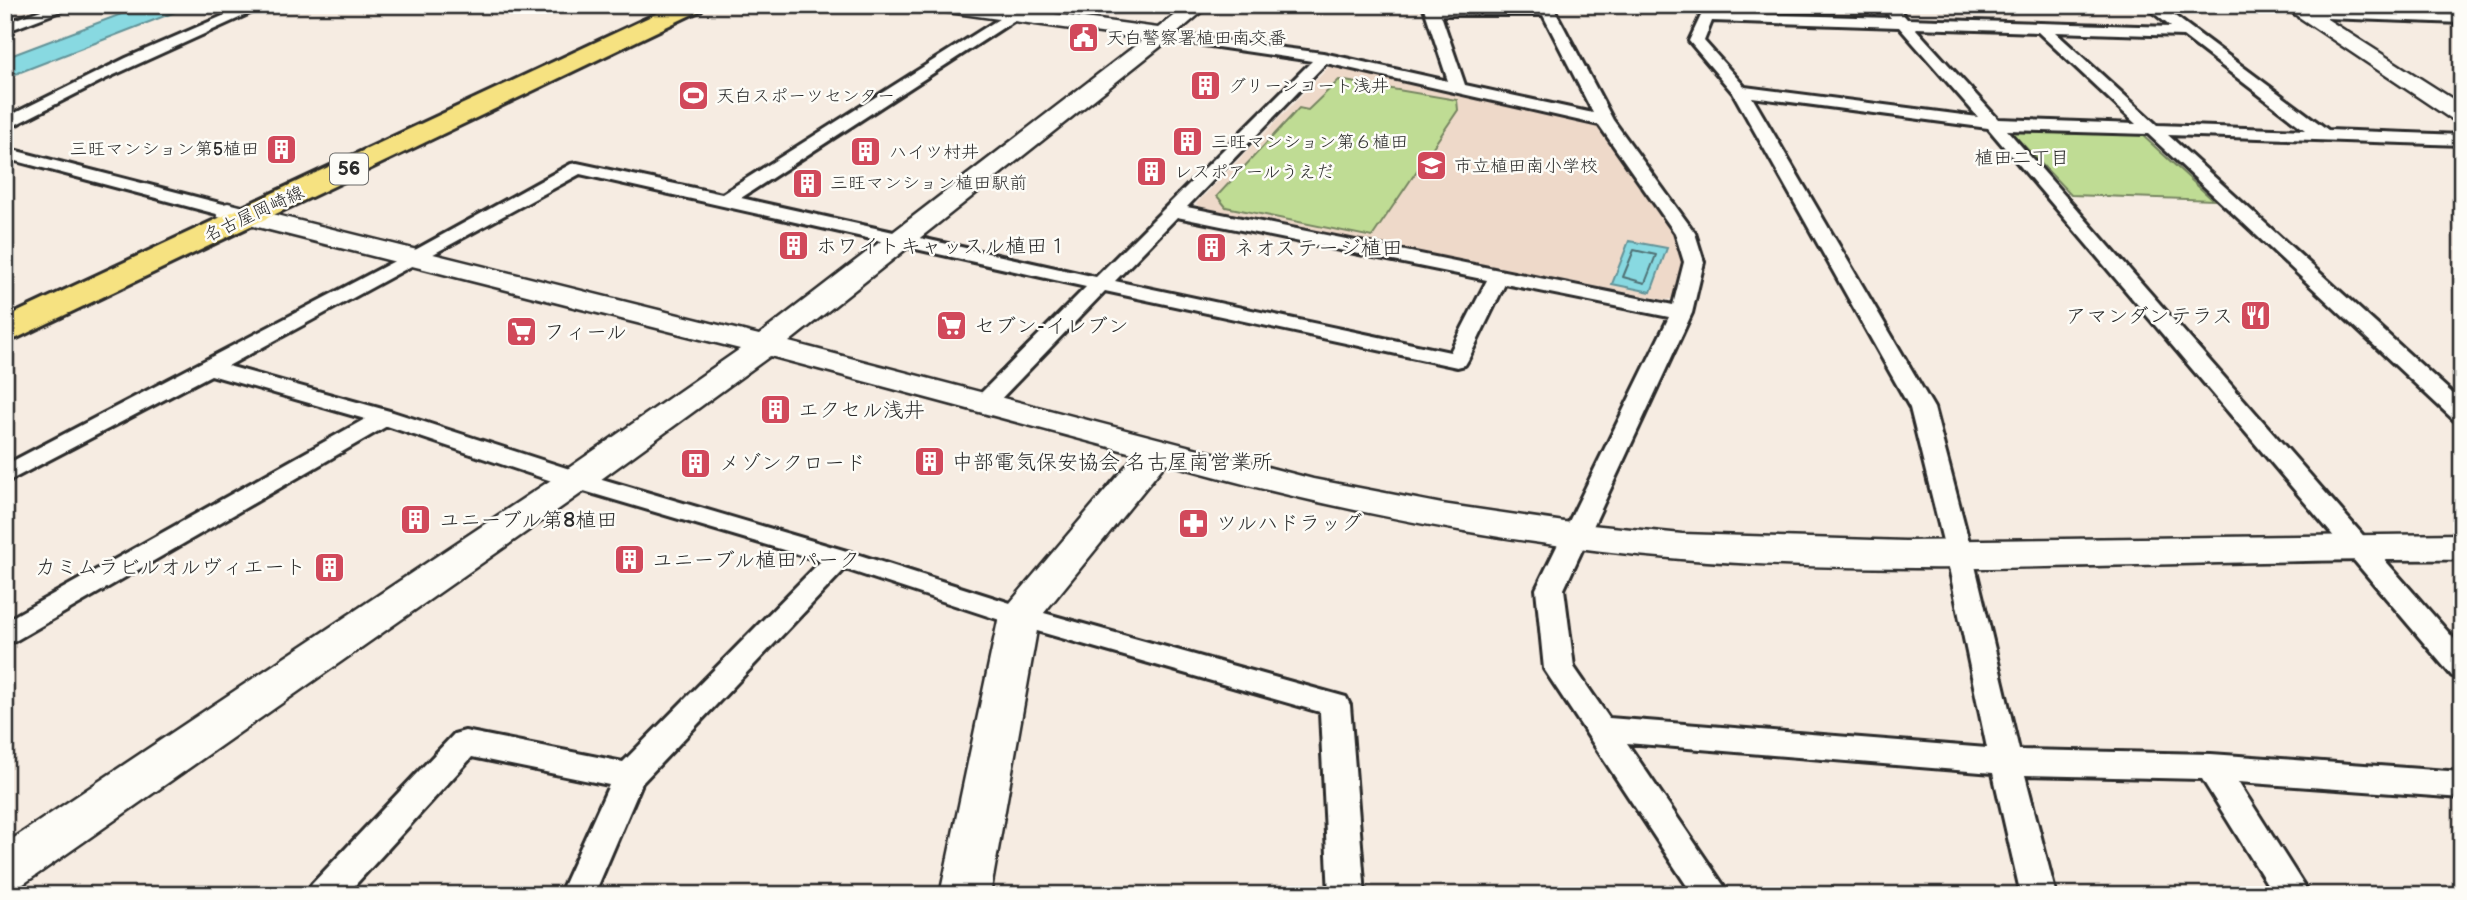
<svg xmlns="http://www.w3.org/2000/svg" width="2467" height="900" viewBox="0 0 2467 900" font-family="'Balsamiq Sans','Klee One',sans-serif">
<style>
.built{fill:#eed9c9}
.green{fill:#bfdc94;stroke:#758460;stroke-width:2}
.water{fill:#88d9e1;stroke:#639398;stroke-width:2}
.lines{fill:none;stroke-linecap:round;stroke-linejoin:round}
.shore{stroke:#507174;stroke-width:2}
.street-casing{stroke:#2b2b2b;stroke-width:6}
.secondary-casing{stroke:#2b2b2b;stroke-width:5}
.primary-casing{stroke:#2b2b2b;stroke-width:6}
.street{fill:#fdfcf7;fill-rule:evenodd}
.secondary{fill:#fdfcf7;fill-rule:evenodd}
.primary{fill:#f6e281;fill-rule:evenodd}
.labels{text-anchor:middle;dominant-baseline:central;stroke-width:5;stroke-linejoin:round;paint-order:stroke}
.far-poi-label{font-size:18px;fill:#2b2b2b;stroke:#fdfcf7;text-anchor:start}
.far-street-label{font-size:18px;fill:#2b2b2b;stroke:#fdfcf7}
.far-neighbourhood-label{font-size:19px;fill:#2b2b2b;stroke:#fdfcf7}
.shield{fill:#fdfcf7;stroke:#6a6a68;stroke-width:2}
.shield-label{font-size:19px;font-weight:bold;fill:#2b2b2b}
.poi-label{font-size:21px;fill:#2b2b2b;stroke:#fdfcf7;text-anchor:start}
</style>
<rect width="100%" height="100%" fill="#f6ece2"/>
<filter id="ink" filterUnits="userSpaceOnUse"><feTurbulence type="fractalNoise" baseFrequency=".0143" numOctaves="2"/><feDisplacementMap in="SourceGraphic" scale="14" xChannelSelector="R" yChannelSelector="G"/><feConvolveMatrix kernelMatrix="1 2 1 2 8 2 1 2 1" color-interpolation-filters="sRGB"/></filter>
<g filter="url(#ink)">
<path class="built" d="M 1337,66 L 1603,128 L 1671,221 L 1684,265 L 1676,298 L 1666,300 L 1202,209 L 1196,204 L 1329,67 Z"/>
<path class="green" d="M 1339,80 L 1457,100 L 1458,110 L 1372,237 L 1226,207 L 1217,196 L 1299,108 L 1308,110 Z
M 2011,132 L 2142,135 L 2213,200 L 2071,195 Z"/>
<path class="water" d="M 145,5 L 193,5 L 5,78 L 5,58 Z
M 1629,241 L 1667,248 L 1651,292 L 1612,284 Z"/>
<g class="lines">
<path class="shore" d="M 1634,250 L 1656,255 L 1645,283 L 1623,277 Z"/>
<defs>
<path id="street" d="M 55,5 L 76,5 L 5,32 L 5,23 Z
M 248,5 L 268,5 L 105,79 L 5,130 L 5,118 L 126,58 Z
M 1021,5 L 1038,5 L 741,198 L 1096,277 L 1312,61 L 1163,39 L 1156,35 L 1158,32 L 1323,53 L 1448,81 L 1423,5 L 1552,5 L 1613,120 L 1695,233 L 1704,262 L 1692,313 L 1564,589 L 1574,667 L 1609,718 L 1987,748 L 1946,553 L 1910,408 L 1733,93 L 1689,41 L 1706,5 L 1720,5 L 1716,13 L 1891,18 L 1880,5 L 1895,5 L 1907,19 L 2171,27 L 2144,5 L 2160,5 L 2328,130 L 2462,135 L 2462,145 L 2168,135 L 2462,402 L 2462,422 L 2454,420 L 2148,134 L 2007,130 L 2462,648 L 2462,679 L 2452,676 L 1988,128 L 1752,97 L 1934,408 L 1972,553 L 2019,750 L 2211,754 L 2462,772 L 2462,798 L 2238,782 L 2310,895 L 2274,895 L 2202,779 L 2025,775 L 2056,895 L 2021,895 L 1993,773 L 1627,743 L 1730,895 L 1693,895 L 1544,669 L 1536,589 L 1669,317 L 1505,284 L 1468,360 L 1465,365 L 1457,367 L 1105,291 L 993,407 L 977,407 L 973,402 L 977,397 L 1086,287 L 580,174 L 228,366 L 393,412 L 585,474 L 850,552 L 1026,608 L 1346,697 L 1350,705 L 1365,895 L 1329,895 L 1320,712 L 1009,623 L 845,569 L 642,783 L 594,895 L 559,895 L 609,785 L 472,757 L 346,895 L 307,895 L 312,884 L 454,734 L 465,731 L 623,762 L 821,561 L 567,486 L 387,426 L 15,641 L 5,644 L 5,621 L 365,419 L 211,375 L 5,483 L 5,465 L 406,255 L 571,164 L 577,163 L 722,194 ZM 1441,15 L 1543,15 L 1593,113 L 1465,85 ZM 1712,21 L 1899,27 L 1978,117 L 1745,87 L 1704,41 ZM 1915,28 L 2038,32 L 2136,124 L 1998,119 ZM 2055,32 L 2183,36 L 2305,130 L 2157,125 ZM 1326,63 L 1599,125 L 1675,233 L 1684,262 L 1673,305 L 1187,207 ZM 1177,217 L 1487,280 L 1450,352 L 1115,281 Z
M 2304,10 L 2462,15 L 2462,23 L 2299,17 L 2299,11 Z
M 5,148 L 235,207 L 237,211 L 228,217 L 5,158 Z"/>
<path id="secondary" d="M 931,5 L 988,5 L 1158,28 L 1187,5 L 1210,5 L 1170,39 L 789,342 L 1313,479 L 1442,504 L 1571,523 L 1682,534 L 1905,541 L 2462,534 L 2462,560 C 2202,558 1940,580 1681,559 C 1506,544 1335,511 1166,463 L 1039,619 L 990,895 L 940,895 L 999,616 L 1136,454 L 770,356 L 589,488 L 22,885 L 5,891 L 5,844 L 563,472 L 740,349 L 218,217 L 215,211 L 218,205 L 228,203 L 759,335 L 1144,39 L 941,11 Z
M 2281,5 L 2305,5 L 2462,105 L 2462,123 L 2454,121 Z"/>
<path id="primary" d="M 675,5 L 704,5 L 701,10 L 17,338 L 5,341 L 5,318 Z"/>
</defs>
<use href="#street" class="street-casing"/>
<use href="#secondary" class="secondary-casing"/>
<use href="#primary" class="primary-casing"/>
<use href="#street" class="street"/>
<use href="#secondary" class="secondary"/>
<use href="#primary" class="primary"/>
</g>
</g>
<defs>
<symbol id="civic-square" viewBox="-11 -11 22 22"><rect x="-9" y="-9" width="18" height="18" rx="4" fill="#d1495b" stroke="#fdfcf7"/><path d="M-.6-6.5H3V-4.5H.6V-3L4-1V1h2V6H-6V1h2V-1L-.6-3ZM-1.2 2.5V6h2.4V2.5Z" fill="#fff"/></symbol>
<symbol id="building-square" viewBox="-11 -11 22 22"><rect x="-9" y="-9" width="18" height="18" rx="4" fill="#d1495b" stroke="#fdfcf7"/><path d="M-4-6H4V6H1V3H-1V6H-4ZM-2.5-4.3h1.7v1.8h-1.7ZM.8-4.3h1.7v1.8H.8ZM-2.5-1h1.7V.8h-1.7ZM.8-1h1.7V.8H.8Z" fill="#fff"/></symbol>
<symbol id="stadium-square" viewBox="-11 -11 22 22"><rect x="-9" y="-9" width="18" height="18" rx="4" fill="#d1495b" stroke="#fdfcf7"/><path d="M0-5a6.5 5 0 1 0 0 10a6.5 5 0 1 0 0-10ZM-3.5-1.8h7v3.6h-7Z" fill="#fff"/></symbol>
<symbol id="school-square" viewBox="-11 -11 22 22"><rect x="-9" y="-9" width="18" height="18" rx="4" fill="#d1495b" stroke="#fdfcf7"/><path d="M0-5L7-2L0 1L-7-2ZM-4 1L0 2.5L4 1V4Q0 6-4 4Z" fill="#fff"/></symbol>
<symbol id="restaurant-square" viewBox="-11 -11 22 22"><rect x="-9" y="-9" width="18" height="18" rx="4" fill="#d1495b" stroke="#fdfcf7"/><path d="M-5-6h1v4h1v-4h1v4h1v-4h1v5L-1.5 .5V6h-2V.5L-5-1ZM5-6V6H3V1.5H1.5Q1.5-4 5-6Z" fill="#fff"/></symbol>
<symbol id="supermarket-square" viewBox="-11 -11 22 22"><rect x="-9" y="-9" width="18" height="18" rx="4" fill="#d1495b" stroke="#fdfcf7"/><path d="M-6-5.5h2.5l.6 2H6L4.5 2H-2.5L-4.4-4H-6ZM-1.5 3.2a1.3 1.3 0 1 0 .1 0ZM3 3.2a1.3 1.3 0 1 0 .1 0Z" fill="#fff"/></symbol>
<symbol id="pharmacy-square" viewBox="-11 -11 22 22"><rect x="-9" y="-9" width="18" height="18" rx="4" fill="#d1495b" stroke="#fdfcf7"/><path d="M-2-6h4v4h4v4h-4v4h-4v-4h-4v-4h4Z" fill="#fff"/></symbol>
</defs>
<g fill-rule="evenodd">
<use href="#civic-square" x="1066" y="20" width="35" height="35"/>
<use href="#building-square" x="1188" y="68" width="35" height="35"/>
<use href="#stadium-square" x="676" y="78" width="35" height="35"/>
<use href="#building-square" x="1170" y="124" width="35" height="35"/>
<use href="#building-square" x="264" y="132" width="35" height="35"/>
<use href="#building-square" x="848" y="134" width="35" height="35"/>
<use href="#school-square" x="1414" y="148" width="35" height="35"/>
<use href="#building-square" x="1134" y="154" width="35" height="35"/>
<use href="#building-square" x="790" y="166" width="35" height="35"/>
<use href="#building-square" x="776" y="228" width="35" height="35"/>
<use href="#building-square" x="1194" y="230" width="35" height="35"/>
<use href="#restaurant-square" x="2238" y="298" width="35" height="35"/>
<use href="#supermarket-square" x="934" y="308" width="35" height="35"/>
<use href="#supermarket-square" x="504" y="314" width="35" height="35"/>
<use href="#building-square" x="758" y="392" width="35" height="35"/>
<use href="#building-square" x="912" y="444" width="35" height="35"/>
<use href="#building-square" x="678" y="446" width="35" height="35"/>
<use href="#building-square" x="398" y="502" width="35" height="35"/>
<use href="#pharmacy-square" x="1176" y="506" width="35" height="35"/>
<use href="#building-square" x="612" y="542" width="35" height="35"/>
<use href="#building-square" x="312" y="550" width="35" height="35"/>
</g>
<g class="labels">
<g class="far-poi-label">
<text x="1106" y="38">天白警察署植田南交番</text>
<text x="1228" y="86">グリーンコート浅井</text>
<text x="716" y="96">天白スポーツセンター</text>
<text x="1211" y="142">三旺マンション第６植田</text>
<text x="259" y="149" text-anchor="end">三旺マンション第5植田</text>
<text x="889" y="152">ハイツ村井</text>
<text x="1454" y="166">市立植田南小学校</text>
<text x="1174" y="172">レスポアールうえだ</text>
<text x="830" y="183">三旺マンション植田駅前</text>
</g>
<g class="far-street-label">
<text transform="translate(254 214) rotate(-25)">名古屋岡崎線</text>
</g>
<g class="far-neighbourhood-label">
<text x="2022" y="158">植田二丁目</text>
</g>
<rect class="shield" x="330" y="153.5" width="38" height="31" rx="5"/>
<g class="shield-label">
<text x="349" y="169">56</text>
</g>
<g class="poi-label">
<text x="816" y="246">ホワイトキャッスル植田１</text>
<text x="1234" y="248">ネオステージ植田</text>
<text x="2233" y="316" text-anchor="end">アマンダンテラス</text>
<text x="974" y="326">セブン-イレブン</text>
<text x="544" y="332">フィール</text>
<text x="798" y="410">エクセル浅井</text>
<text x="952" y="462">中部電気保安協会 名古屋南営業所</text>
<text x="719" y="463">メゾンクロード</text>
<text x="439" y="520">ユニーブル第8植田</text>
<text x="1216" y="523">ツルハドラッグ</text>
<text x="652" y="560">ユニーブル植田パーク</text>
<text x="306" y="567" text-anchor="end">カミムラビルオルヴィエート</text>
</g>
</g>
<rect width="2467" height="900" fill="none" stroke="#fdfcf7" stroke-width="28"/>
<rect x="14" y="14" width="2439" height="872" fill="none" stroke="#2b2b2b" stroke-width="2.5" filter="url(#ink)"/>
</svg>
